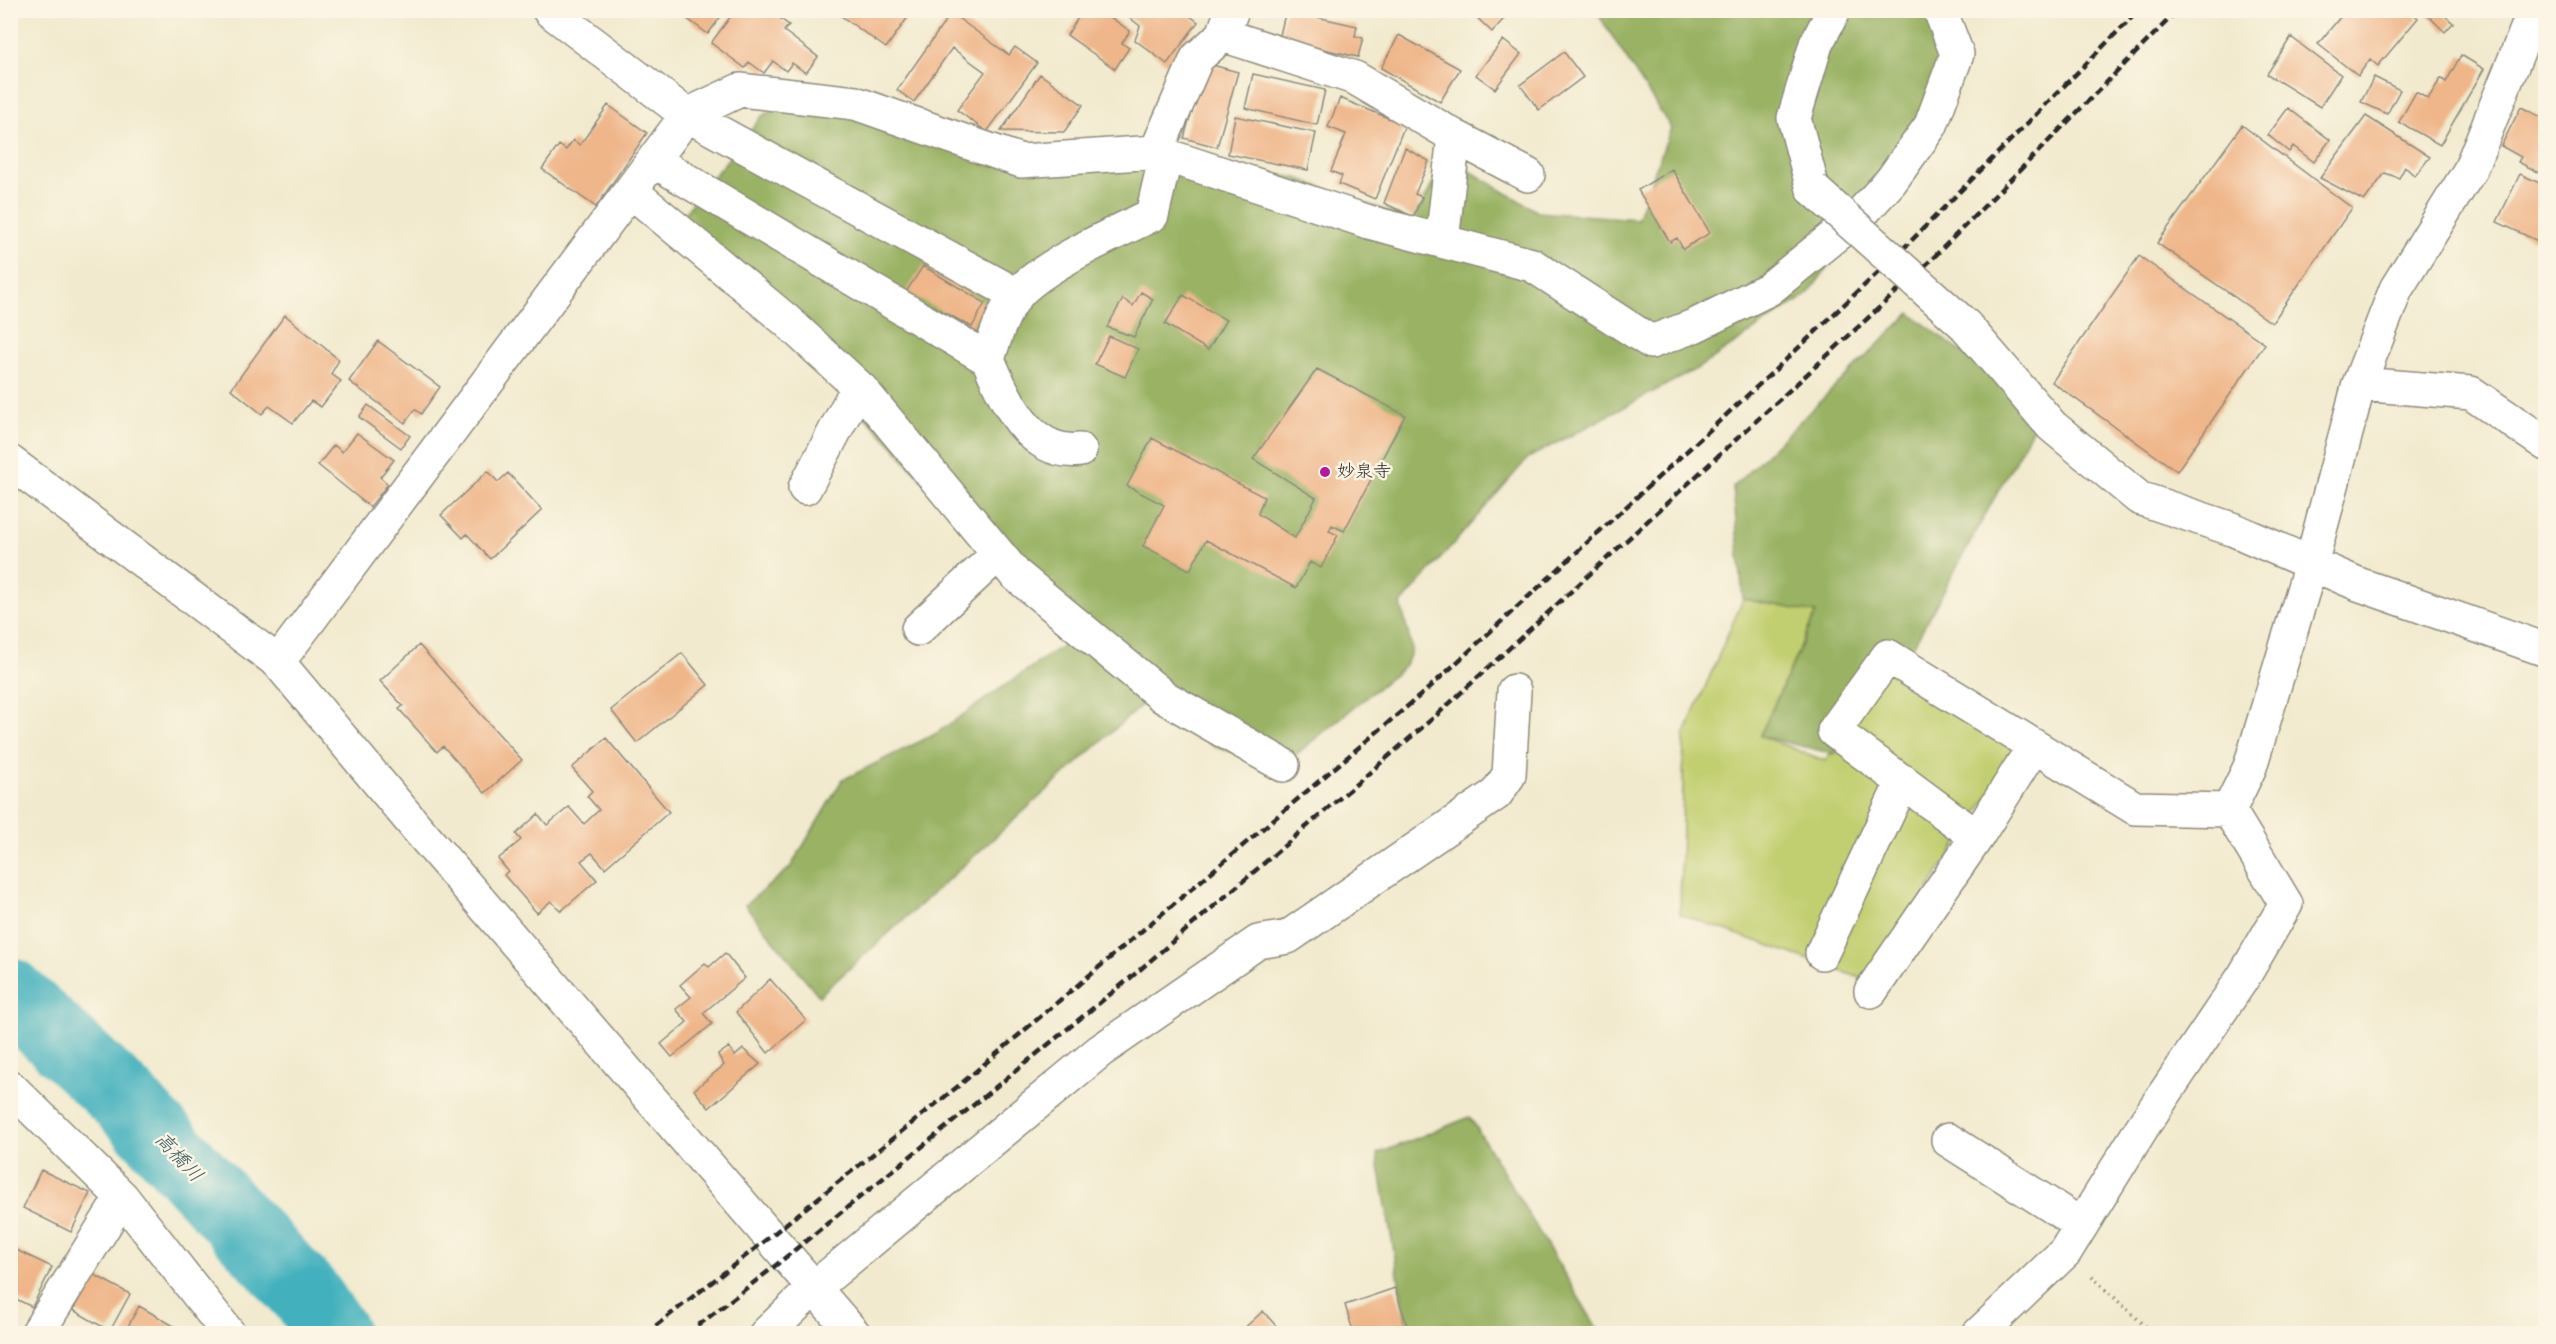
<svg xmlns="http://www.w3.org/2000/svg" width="2556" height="1344" viewBox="0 0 2556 1344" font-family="Kalam,'Klee One',sans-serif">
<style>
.green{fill:#c2cf71;stroke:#767d4e;stroke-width:1.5}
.forest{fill:#99b263;stroke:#626e47;stroke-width:1.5}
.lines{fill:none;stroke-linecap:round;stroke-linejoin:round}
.river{stroke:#42b1bd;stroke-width:72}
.building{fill:#efb689}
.minor-casing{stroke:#8e8a7c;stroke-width:36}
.path{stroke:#8e8a7c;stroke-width:4;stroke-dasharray:1.5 4.5;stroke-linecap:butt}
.minor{stroke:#fff;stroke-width:33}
.rail{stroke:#2b2b2b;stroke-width:4.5;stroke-dasharray:9 4.5;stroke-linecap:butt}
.minor-bridge-casing{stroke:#8e8a7c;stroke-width:36;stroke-linecap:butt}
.minor-bridge{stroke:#fff;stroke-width:33}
.poi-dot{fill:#b5179e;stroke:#fcf5e5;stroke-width:2}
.labels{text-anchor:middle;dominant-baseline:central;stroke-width:5;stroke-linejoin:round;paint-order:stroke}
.poi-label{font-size:18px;fill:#2b2b2b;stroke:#fcf5e5;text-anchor:start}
.water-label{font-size:20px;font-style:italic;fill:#335a5e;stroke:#fcf5e5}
</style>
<rect width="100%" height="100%" fill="#fcf5e5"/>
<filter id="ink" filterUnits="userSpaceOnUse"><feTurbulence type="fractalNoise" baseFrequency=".0167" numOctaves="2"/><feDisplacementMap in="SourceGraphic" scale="12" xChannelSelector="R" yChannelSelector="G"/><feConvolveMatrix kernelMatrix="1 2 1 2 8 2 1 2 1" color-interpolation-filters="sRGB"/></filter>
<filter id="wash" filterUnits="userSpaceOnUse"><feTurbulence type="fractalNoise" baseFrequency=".008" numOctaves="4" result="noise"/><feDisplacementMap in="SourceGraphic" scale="24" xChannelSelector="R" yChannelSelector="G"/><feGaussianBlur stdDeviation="1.35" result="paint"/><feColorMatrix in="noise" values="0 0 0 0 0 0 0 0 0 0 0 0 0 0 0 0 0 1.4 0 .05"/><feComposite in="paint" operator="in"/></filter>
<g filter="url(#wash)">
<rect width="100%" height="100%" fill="#f1eace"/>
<path class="green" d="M 1750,583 L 1816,612 L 1760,736 L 1826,761 L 1888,656 L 2024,740 L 1869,981 L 1680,914 L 1684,736 Z"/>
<path class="forest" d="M 1918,10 L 1946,25 L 1931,125 L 1808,294 L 1698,368 L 1528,458 L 1401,604 L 1412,649 L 1406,665 L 1283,765 L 1218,748 L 1147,700 L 819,996 L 745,905 L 790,868 L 842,780 L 935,734 L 1069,641 L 1005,574 L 890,443 L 805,356 L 669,233 L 762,116 L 825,85 L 1021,161 L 1133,154 L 1297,178 L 1413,221 L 1447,157 L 1538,212 L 1637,219 L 1671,128 L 1596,11 Z
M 1910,313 L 2041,413 L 1903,665 L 1876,673 L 1834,754 L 1760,736 L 1816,613 L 1743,599 L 1733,487 Z
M 1470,1117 L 1600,1333 L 1408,1333 L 1377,1154 Z"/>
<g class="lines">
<path class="river" d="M 10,994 L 124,1100 L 307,1296 L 333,1334"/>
</g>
<g id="blocks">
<path class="building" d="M 684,10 L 768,10 L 789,25 L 784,31 L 818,57 L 806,73 L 792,63 L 786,71 L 773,61 L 764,73 L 749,62 L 745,68 L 711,43 L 731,16 L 724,12 L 708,34 L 681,14 Z
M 839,10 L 913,10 L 886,48 L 837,13 Z
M 1083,10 L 1100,10 L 1130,31 L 1122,43 L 1129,48 L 1115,69 L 1067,35 Z
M 1120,10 L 1182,10 L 1198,22 L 1167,64 L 1135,40 L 1140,26 Z
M 1286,10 L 1357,26 L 1355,36 L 1363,38 L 1358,57 L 1279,39 Z
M 1469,10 L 1512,10 L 1492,32 Z
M 2346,10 L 2410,10 L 2418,18 L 2378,66 L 2370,59 L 2358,76 L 2318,44 Z
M 2422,10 L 2439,10 L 2453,23 L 2445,32 Z
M 951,13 L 1009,55 L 1015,47 L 1037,63 L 987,132 L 957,110 L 985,72 L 952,48 L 914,102 L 897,90 Z
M 1399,35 L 1460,69 L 1440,102 L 1381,68 Z
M 2291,37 L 2341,75 L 2320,107 L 2267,74 Z
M 1503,40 L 1521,54 L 1495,89 L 1476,75 Z
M 1564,52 L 1583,77 L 1539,110 L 1520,85 Z
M 2461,55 L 2484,69 L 2440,145 L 2399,122 L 2416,92 L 2428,99 L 2441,78 L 2446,82 Z
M 1205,63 L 1238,72 L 1217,147 L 1184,138 Z
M 1040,74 L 1083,105 L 1064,132 L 1001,131 Z
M 1253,74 L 1325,90 L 1317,125 L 1245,108 Z
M 2374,77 L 2400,90 L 2387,114 L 2361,102 Z
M 1340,98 L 1405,125 L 1375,199 L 1339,184 L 1342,176 L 1331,171 L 1346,134 L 1328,127 Z
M 608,105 L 647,133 L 596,207 L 542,169 L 559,145 L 566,150 L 573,140 L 580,145 Z
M 2521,107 L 2543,118 L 2546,113 L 2546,176 L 2518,162 L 2521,157 L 2501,146 Z
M 2288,108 L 2330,140 L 2314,162 L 2293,146 L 2289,152 L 2268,135 Z
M 1235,116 L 1316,133 L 1308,170 L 1228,154 Z
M 2366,116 L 2430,157 L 2415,176 L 2405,167 L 2399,178 L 2385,173 L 2364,201 L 2320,178 Z
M 2242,125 L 2352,208 L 2272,323 L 2157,243 Z
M 1405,148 L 1429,161 L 1415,194 L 1422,197 L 1413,217 L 1384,203 Z
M 1672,169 L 1710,233 L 1683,249 L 1677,238 L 1670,242 L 1638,190 Z
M 2520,174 L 2546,186 L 2546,235 L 2542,243 L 2497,222 Z
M 2139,256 L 2265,344 L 2177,471 L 2052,382 Z
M 923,266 L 985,303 L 972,327 L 906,292 Z
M 1141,292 L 1153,299 L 1134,337 L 1107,327 L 1123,299 L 1133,306 Z
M 1183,295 L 1226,320 L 1208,350 L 1165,324 Z
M 285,315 L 339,360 L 331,374 L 341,381 L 321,407 L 311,401 L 293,423 L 269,406 L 262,414 L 231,389 Z
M 1109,336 L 1138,349 L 1125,377 L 1095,364 Z
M 378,341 L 440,387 L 421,414 L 415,409 L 405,423 L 349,381 Z
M 1317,369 L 1405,415 L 1344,531 L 1332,525 L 1329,531 L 1338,535 L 1321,568 L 1310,562 L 1296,588 L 1206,540 L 1190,570 L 1143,546 L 1164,505 L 1127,486 L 1152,438 L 1264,497 L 1258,514 L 1295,538 L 1316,498 L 1253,459 Z
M 368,405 L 410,436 L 401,448 L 359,417 Z
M 357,433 L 394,460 L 380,477 L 388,484 L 370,507 L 318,465 L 334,445 L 342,452 Z
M 488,471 L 498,482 L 508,473 L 542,510 L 490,559 L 467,534 L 463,538 L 441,515 Z
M 419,645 L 522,760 L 485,793 L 443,746 L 437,752 L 399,709 L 403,706 L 380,681 Z
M 682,653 L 708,685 L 637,743 L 611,710 Z
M 606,738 L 669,812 L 605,868 L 592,853 L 581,861 L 597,880 L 561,911 L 551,901 L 537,913 L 504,875 L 508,871 L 498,859 L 521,840 L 516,834 L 538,814 L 547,825 L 569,807 L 584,824 L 599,810 L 587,796 L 592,791 L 572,768 Z
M 725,953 L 745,978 L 703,1013 L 712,1024 L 672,1057 L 661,1044 L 687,1022 L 676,1009 L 691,997 L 680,985 L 705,963 L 709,967 Z
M 770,979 L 806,1020 L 768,1053 L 736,1012 Z
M 729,1047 L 735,1056 L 743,1049 L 760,1064 L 709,1108 L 694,1090 L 724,1065 L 718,1055 Z
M 41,1170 L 90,1193 L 71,1232 L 23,1208 Z
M 10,1247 L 52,1267 L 32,1307 L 10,1296 Z
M 93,1274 L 130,1294 L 110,1331 L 73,1310 Z
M 1395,1288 L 1410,1334 L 1354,1334 L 1345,1305 Z
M 139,1306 L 174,1326 L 169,1334 L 124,1334 Z
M 1263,1311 L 1283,1334 L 1238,1334 Z"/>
</g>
</g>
<g filter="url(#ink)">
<use href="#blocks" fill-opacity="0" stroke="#8e8a7c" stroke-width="1.5"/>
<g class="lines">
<defs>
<path id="minor" d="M 1223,35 L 1355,78 L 1454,136
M 687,115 L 740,90 L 855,103 L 1021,161 L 1156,152 L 1197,58 L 1223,35 L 1232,10
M 687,115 L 1017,295
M 1156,152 L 1369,222 L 1532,265 L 1651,342 L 1694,326 L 1769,289 L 1858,217 L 1891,181 L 1931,125 L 1957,54 L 1940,10
M 654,161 L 988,359 C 1004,398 1029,456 1080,450
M 1813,189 L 1794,118 L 1816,44 L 1834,10
M 631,191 L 787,321 L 862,390 L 1015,574 L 1164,697 L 1283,765
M 1442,241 L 1454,136 L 1528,175
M 1965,325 L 2052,426 L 2139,498 L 2232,529 L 2358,584 L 2546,650
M 988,359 C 995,337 1002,314 1016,296 C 1039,267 1117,232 1152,215 L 1166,155
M 2359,384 L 2471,393 L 2546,444
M 10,462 L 278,662 L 421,833 L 854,1334
M 805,488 L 858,387
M 918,629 L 998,554
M 278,662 L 687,115 L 549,10
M 2034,746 L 1977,837 L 1834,731 L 1888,656 L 2135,808 L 2229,810
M 1822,953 L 1903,781
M 1871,991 L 1977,837
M 10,1087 L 122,1197 L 229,1334
M 1948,1140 L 2080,1224
M 37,1334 L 122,1197
M 766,1334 L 814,1288 L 1100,1051 L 1258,942 L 1288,937 L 1496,794 L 1509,775 L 1514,691
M 1979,1334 L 2065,1252 L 2143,1126 L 2244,976 L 2286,904 L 2229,810 L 2250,767 L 2311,564 L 2359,384 L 2396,289 L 2470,170 L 2529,24"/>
</defs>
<use href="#minor" class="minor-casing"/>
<path class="path" d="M 2092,1277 L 2154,1334"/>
<use href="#minor" class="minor"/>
<path class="rail" d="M 645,1334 L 752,1251 L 962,1083 L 1429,688 L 1775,370 L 1908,244 L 2139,10
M 687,1334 L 770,1270 L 1129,979 L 1439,713 L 1931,260 L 2178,10"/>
<defs>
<path id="minor-bridge" d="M 1813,189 L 1965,325"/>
</defs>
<use href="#minor-bridge" class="minor-bridge-casing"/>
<use href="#minor-bridge" class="minor-bridge"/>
</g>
</g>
<circle class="poi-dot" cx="1325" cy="472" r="6"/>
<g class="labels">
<g class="poi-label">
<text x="1337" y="472">妙泉寺</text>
</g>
<g class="water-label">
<text transform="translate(178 1158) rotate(47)">高橋川</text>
</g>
</g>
<rect width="2556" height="1344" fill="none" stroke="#fcf5e5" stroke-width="36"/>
</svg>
